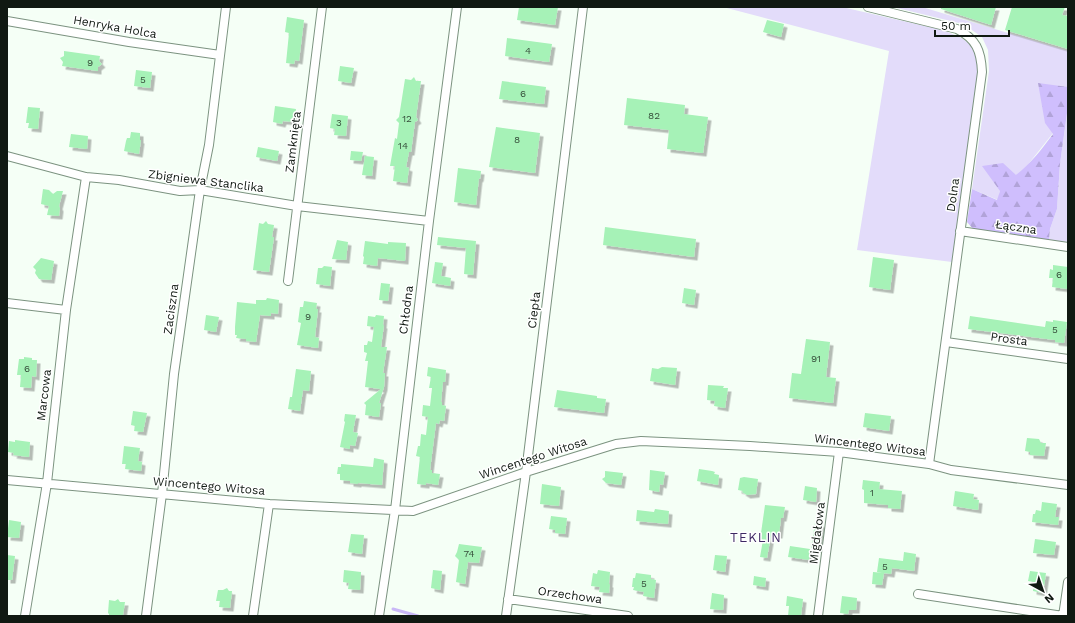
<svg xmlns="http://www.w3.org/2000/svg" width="1075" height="623" viewBox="0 0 1075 623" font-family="'Work Sans',sans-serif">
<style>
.green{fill:#e3dcfa}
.forest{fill:url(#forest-firs)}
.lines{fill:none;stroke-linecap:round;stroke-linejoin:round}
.stream{stroke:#c9b8f7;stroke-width:3}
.building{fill:#a6f2b7;filter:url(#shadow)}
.minor-casing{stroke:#7c9380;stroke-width:10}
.minor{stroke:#fff;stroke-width:8}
.labels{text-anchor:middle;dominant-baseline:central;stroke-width:3;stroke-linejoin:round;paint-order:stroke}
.number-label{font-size:10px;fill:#364f3b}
.street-label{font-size:12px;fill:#101912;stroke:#fff}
.neighbourhood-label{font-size:13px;letter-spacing:1px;fill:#3d2863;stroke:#fff}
</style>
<defs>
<pattern id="forest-firs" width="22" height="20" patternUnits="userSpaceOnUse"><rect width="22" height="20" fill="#cfbefd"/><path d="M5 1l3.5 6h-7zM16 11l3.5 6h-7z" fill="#b1a3d8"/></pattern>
<filter id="shadow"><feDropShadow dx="3.5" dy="3.5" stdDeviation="0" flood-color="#0004"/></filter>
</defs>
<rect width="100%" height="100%" fill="#f5fff6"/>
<path class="green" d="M 723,7 L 842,7 L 942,30 C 967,39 974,42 978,69 L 952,262 L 857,250 L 889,51 Z
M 893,7 L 922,7 L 1068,51 L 1068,88 L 1053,133 L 1026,167 L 1000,191 L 998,200 L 972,189 L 989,71 L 988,50 L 982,37 L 963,24 Z
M 1068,107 L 1068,242 L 1049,240 L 1050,229 L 1057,209 L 1060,164 Z"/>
<path class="forest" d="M 1038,83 L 1068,87 L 1068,106 L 1060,164 L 1057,209 L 1050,229 L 1049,240 L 974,230 L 967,222 L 972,189 L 997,200 L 1000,191 L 982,166 L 1003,163 L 1016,175 C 1031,163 1042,149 1053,134 L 1045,123 Z"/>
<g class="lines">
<path class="stream" d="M 393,609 L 418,616"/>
</g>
<path class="building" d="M 519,7 L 558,7 L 555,25 L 517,20 Z
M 941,7 L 996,7 L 991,25 L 941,9 Z
M 1012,7 L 1065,7 L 1062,15 L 1068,16 L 1068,49 L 1005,30 Z
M 287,17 L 304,20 L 299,61 L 295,60 L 294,64 L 286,63 L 289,33 L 285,32 Z
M 767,20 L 784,24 L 781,37 L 763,32 Z
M 507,38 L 552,44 L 549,62 L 505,56 Z
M 64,51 L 100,56 L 99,61 L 102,64 L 98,67 L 98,71 L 62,66 L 63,62 L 60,58 L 64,56 Z
M 340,66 L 354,68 L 351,83 L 338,81 Z
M 136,70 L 152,72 L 150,88 L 134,86 Z
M 414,77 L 416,81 L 421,81 L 416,117 L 418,120 L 415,122 L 411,152 L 409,152 L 406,167 L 409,168 L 407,183 L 393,181 L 395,166 L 390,166 L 395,138 L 397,139 L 399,123 L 396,120 L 399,117 L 405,79 L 411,80 Z
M 502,81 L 546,87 L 544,104 L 499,99 Z
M 627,98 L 685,105 L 684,114 L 708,117 L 703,153 L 667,149 L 669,130 L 624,125 Z
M 275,106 L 296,109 L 294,122 L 283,121 L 282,124 L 273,122 Z
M 28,107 L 40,108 L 38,129 L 28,128 L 29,123 L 26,123 Z
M 332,114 L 348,116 L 346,136 L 334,135 L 335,129 L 330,128 Z
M 496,127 L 540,133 L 535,173 L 489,167 Z
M 131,132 L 140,133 L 140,140 L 141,140 L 139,154 L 124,151 L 126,141 L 127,138 L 130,138 Z
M 71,134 L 88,136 L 87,149 L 69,147 Z
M 258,147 L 279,151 L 277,161 L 256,157 Z
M 351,151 L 363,152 L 361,161 L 350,160 Z
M 365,156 L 374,157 L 372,176 L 362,175 Z
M 458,168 L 481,171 L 480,179 L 479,178 L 476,205 L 454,202 Z
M 43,189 L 49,190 L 53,194 L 57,191 L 63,191 L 59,206 L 60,208 L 59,216 L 47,215 L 49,206 L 41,204 Z
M 266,221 L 268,224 L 274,225 L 272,237 L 274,237 L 269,272 L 253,270 L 259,223 L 263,224 Z
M 605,227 L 696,239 L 694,257 L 603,245 Z
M 438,237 L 476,241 L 473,275 L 464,274 L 466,248 L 437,245 Z
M 337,240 L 348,242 L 346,260 L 332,259 Z
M 365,241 L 388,244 L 388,242 L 406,243 L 405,261 L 378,258 L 377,266 L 363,264 L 364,257 L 363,256 Z
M 873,257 L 894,260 L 890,290 L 869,287 Z
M 41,258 L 54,261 L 51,280 L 39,279 L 35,273 L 36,270 L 33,267 Z
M 435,262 L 443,263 L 441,276 L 451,278 L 450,286 L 432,283 Z
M 1053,265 L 1068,267 L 1068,289 L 1052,287 L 1053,278 L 1049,278 L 1050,269 L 1053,270 Z
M 324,266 L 332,267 L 330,286 L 316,284 L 318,268 L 322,268 Z
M 381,283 L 390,284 L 388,301 L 379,300 Z
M 684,288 L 696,290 L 694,305 L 682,303 Z
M 267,298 L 279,300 L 278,314 L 271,313 L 271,316 L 260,315 L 256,342 L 246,341 L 246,339 L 236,338 L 237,335 L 235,335 L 235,327 L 237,302 L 256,304 L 256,300 L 266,300 Z
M 304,301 L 317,303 L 316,309 L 318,309 L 315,337 L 319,338 L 318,348 L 297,345 L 301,323 L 298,322 L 300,307 L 303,307 Z
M 206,315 L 219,317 L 216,332 L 204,330 Z
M 376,315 L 384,316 L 383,325 L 384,325 L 381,347 L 387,347 L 383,373 L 385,373 L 384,387 L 379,403 L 381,403 L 379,417 L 365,415 L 366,405 L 364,403 L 381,389 L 365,387 L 368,361 L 365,361 L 367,353 L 364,352 L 364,345 L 367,345 L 368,341 L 372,342 L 374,327 L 367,326 L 368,316 L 375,317 Z
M 970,316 L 1045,327 L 1046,321 L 1053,322 L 1053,320 L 1067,322 L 1064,343 L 1055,342 L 1055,340 L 968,329 Z
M 806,339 L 830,342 L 826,377 L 836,378 L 833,403 L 789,398 L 792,373 L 801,374 Z
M 24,357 L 32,358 L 32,360 L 37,360 L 36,377 L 32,376 L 31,388 L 20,387 L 21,375 L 17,375 L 19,359 L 24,359 Z
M 428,367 L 446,370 L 445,382 L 443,382 L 441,402 L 442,402 L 442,405 L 446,406 L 444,421 L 440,420 L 439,424 L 436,423 L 430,470 L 432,470 L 432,473 L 440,474 L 438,485 L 426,483 L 426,485 L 417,484 L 420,457 L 416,456 L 418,446 L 420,446 L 421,434 L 426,435 L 428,417 L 422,416 L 423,405 L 430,406 L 432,388 L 429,388 L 431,377 L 427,376 Z
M 662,367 L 677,368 L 675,385 L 650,381 L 652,368 L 658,369 Z
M 296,369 L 311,371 L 309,391 L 303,390 L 300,411 L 288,409 L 290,397 L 292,397 Z
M 708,385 L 724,386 L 723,388 L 728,388 L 725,408 L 714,406 L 715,401 L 707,400 Z
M 557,390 L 597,396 L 597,398 L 606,399 L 604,413 L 554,407 Z
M 133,411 L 147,413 L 143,432 L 134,431 L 135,426 L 131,425 Z
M 865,413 L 891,416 L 889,431 L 863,427 Z
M 345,414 L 356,415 L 353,432 L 358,433 L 355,446 L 350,445 L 350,449 L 340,447 L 345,422 L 344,421 Z
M 1027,438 L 1039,439 L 1041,443 L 1046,443 L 1044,456 L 1030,455 L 1030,452 L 1025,451 Z
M 15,440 L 30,442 L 29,457 L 13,455 L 14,453 L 8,452 L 9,441 L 15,442 Z
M 124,446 L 140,448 L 138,461 L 142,462 L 141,471 L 125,469 L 126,464 L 122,464 Z
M 374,458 L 384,460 L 382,485 L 358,483 L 358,484 L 350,483 L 350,481 L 340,480 L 340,474 L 337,474 L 338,467 L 341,467 L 341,464 L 373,467 Z
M 699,469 L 712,471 L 715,472 L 714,474 L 719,475 L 718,485 L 697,481 Z
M 650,470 L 665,472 L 663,485 L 660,484 L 659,492 L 649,490 Z
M 605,471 L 623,473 L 621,485 L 606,483 L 602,479 L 605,477 Z
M 744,477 L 758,479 L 756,494 L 747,495 L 742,492 L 743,491 L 738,490 L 740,478 Z
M 863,480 L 880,482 L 879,489 L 902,491 L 900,509 L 888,508 L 888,505 L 864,503 L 864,490 L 862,489 Z
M 542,484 L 561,487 L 559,506 L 540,504 Z
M 805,486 L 817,488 L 816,502 L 803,500 Z
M 955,491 L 974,494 L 973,499 L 979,500 L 978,510 L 953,506 Z
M 1042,502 L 1057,504 L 1055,517 L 1059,517 L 1058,525 L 1032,522 L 1033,514 L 1035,514 L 1036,510 L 1041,511 Z
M 765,505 L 785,507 L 783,518 L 781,518 L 779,535 L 771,535 L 767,558 L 760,557 L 763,540 L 761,539 L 762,533 L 761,533 Z
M 655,509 L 669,511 L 668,524 L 636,521 L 637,510 L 654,512 Z
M 551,516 L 567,518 L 565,534 L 555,533 L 555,530 L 549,529 Z
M 9,520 L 21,522 L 19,538 L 7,537 Z
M 815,523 L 823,524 L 819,549 L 811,548 Z
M 351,534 L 364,535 L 362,554 L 348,552 Z
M 1035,539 L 1056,542 L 1054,555 L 1033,553 Z
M 459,544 L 482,547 L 479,563 L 468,562 L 465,584 L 456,582 L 459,560 L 455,556 L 457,552 Z
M 790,546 L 810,549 L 809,560 L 788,557 Z
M 904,552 L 916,554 L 914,571 L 892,568 L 891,574 L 877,572 L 879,558 L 903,561 Z
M 7,555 L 15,556 L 12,580 L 7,580 Z
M 715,555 L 727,556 L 725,572 L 713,570 Z
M 344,570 L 361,572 L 360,590 L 348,589 L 349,583 L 343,582 Z
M 433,570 L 442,571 L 440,590 L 431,588 Z
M 598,570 L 610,572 L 609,584 L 610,584 L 609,593 L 599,592 L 600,587 L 591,586 L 593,573 L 597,574 Z
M 1030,571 L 1046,573 L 1043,593 L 1033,591 L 1034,582 L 1028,581 Z
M 873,572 L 884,573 L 882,585 L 872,584 Z
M 636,573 L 651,575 L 651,579 L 656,580 L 654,598 L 643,596 L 644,592 L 633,590 L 634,587 L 632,587 L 633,578 L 635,578 Z
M 754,576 L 766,578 L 765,587 L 753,585 Z
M 227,588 L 229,591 L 232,591 L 230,608 L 219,607 L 220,601 L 216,601 L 218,590 L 223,590 Z
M 712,593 L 724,595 L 723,610 L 710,609 Z
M 787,596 L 803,599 L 801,616 L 788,616 L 789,606 L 786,606 Z
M 842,596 L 857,598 L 856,610 L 849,610 L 848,614 L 840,613 Z
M 118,599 L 120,602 L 125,602 L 123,615 L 109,616 L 109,614 L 108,613 L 109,600 L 115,601 Z"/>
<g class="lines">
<defs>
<path id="minor" d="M 868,7 L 957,29 C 976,39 981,50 982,72 L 929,464
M 7,21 L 129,42 L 220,55
M 7,156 L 86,177 L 119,180 L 180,191 L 200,190 L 297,206 L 429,221
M 960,231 L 1068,247
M 288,281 L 322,7
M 7,303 L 66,310
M 946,342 L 1068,359
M 7,480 L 269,504 L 413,511 L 526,472 L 616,444 L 641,441 L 750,446 L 839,452 L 929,464 L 951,470 L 1068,485
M 918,594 L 1063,616
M 508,599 L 628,616
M 25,616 L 47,483 L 66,310 L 86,177
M 146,616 L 162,494 L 174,374 L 200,190 L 209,145 L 226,7
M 253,616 L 269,504
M 379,616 L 395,510 L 429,221 L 457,7
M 506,616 L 526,472 L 583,7
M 818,616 L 839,452
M 1063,616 L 1068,582"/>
</defs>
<use href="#minor" class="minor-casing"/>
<use href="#minor" class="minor"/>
</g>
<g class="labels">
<g class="number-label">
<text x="528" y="50">4</text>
<text x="90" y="62">9</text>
<text x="143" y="79">5</text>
<text x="523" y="93">6</text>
<text x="654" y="115">82</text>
<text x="407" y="118">12</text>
<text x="339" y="122">3</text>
<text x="517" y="139">8</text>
<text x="403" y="145">14</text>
<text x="1059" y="274">6</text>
<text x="308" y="316">9</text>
<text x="1055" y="329">5</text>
<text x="816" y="358">91</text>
<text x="27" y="368">6</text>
<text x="872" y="492">1</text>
<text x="469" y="553">74</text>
<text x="885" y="566">5</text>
<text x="644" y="583">5</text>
</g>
<g class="street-label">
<text transform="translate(115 27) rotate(10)">Henryka Holca</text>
<text transform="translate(293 142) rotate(-83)">Zamknięta</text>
<text transform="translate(206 181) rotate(7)">Zbigniewa Stanclika</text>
<text transform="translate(953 195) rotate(-82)">Dolna</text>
<text transform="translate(1016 227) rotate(8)">Łączna</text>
<text transform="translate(171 309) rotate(-82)">Zaciszna</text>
<text transform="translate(406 310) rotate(-83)">Chłodna</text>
<text transform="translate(534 310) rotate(-83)">Ciepła</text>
<text transform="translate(1009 339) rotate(8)">Prosta</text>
<text transform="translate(44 395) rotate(-83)">Marcowa</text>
<text transform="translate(870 445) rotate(7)">Wincentego Witosa</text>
<text transform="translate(533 458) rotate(-18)">Wincentego Witosa</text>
<text transform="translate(209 486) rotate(5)">Wincentego Witosa</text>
<text transform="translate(817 533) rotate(-83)">Migdałowa</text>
<text transform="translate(570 595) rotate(8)">Orzechowa</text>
</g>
<g class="neighbourhood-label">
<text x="756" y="537">TEKLIN</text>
</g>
</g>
<rect width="1075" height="623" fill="none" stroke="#101912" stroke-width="16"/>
<g transform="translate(1043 591) rotate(140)" stroke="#ffffff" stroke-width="3" paint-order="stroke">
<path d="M0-3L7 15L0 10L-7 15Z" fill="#101912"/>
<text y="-6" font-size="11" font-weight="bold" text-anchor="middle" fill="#101912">N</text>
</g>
<path d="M935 30v6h74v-6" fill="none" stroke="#101912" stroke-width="2"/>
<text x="941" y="30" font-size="12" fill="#101912" stroke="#ffffff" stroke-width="3" paint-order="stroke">50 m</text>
</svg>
